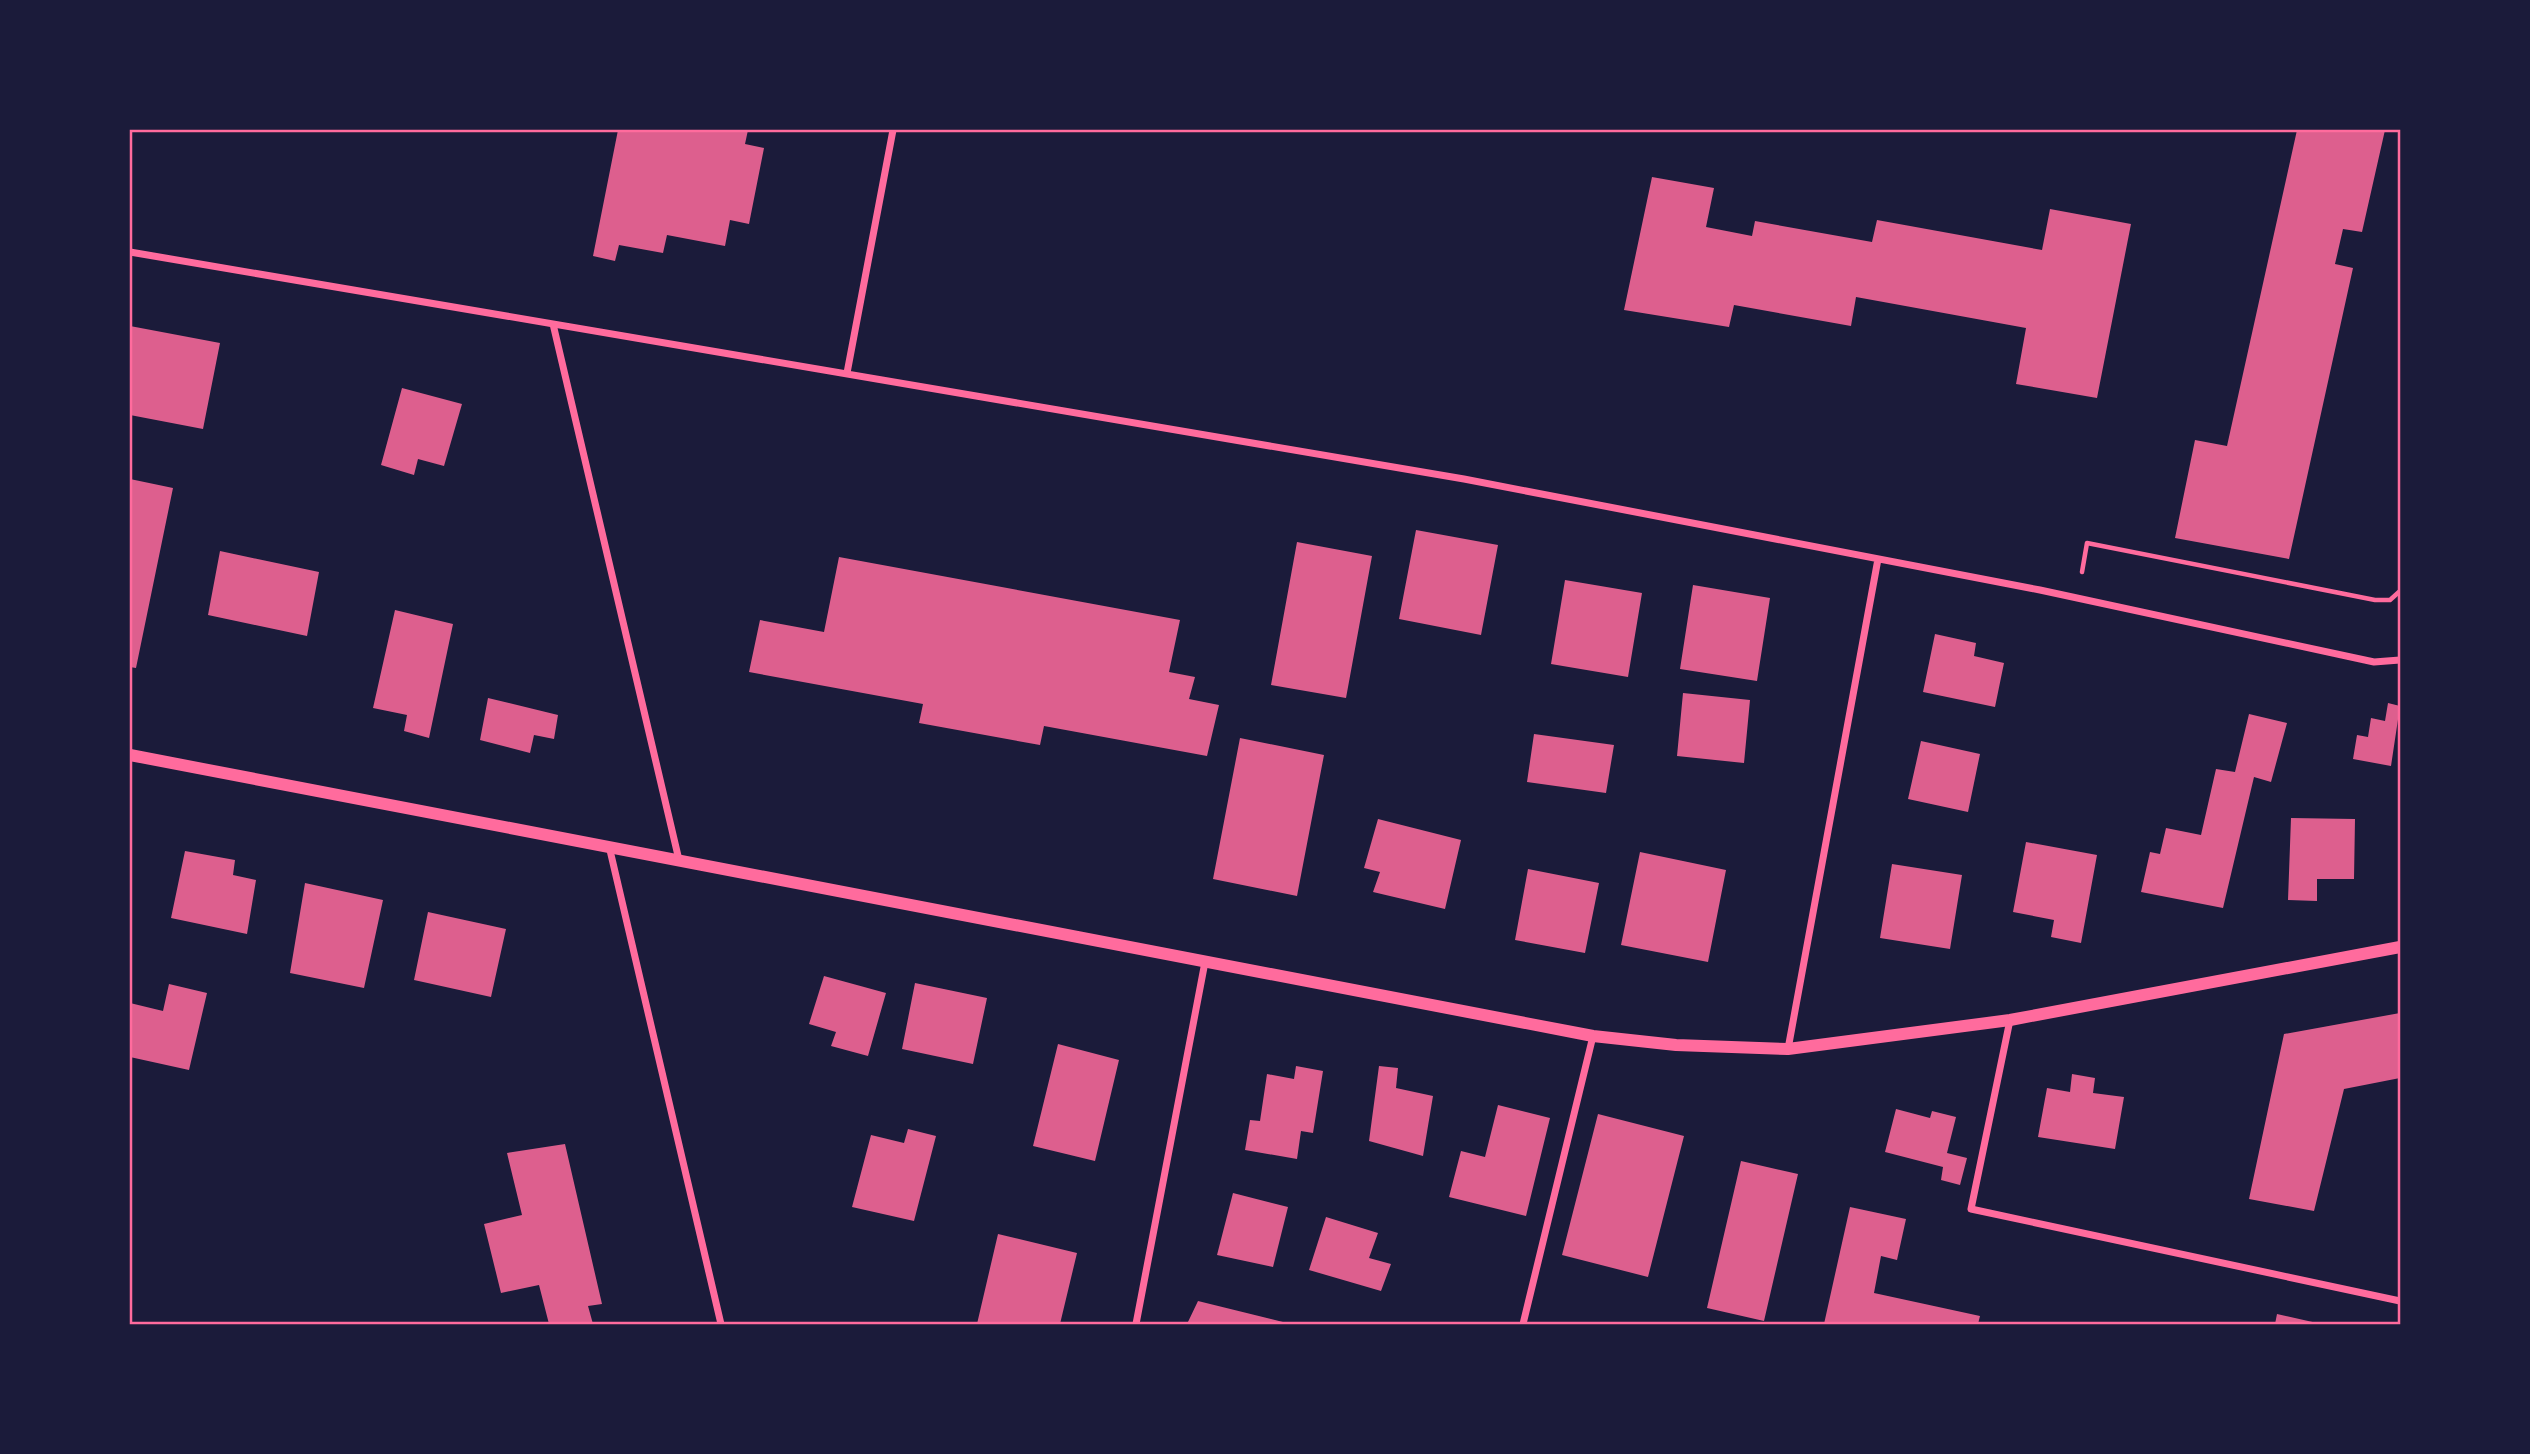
<svg xmlns="http://www.w3.org/2000/svg" width="2530" height="1454" viewBox="0 0 2530 1454" font-family="'Open Sans',sans-serif">
<style>
.building{fill:#dd5f8e}
.lines{fill:none;stroke-linecap:round;stroke-linejoin:round}
.path{stroke:#ff6b9d;stroke-width:4.5}
.minor{stroke:#ff6b9d;stroke-width:7}
.tertiary{stroke:#ff6b9d;stroke-width:12}
.neatline{fill:none;stroke:#ff6b9d;stroke-width:2.5}
</style>
<rect width="100%" height="100%" fill="#1b1b3a"/>
<path class="building" d="M 618,130 L 748,130 L 745,144 L 764,148 L 749,224 L 730,220 L 725,246 L 667,235 L 663,253 L 619,245 L 615,261 L 593,256 Z
M 2297,130 L 2385,130 L 2362,232 L 2343,229 L 2335,264 L 2353,268 L 2289,559 L 2175,538 L 2195,440 L 2227,446 Z
M 1652,177 L 1714,188 L 1706,227 L 1752,236 L 1755,221 L 1872,242 L 1877,220 L 2042,250 L 2050,209 L 2131,224 L 2097,398 L 2016,384 L 2026,328 L 1856,297 L 1851,326 L 1734,305 L 1729,327 L 1624,310 Z
M 130,326 L 220,343 L 203,429 L 130,415 Z
M 402,388 L 462,404 L 444,466 L 418,459 L 414,475 L 381,465 Z
M 130,479 L 173,488 L 136,668 L 130,667 Z
M 1416,530 L 1498,545 L 1481,635 L 1399,619 Z
M 1297,542 L 1372,556 L 1346,698 L 1271,685 Z
M 220,551 L 319,572 L 307,636 L 208,615 Z
M 839,557 L 1180,620 L 1169,672 L 1195,677 L 1189,699 L 1219,705 L 1207,756 L 1044,726 L 1040,745 L 919,723 L 923,704 L 749,672 L 760,620 L 824,632 Z
M 1565,580 L 1642,593 L 1628,677 L 1551,664 Z
M 1693,585 L 1770,598 L 1757,681 L 1680,669 Z
M 395,610 L 453,624 L 429,738 L 404,731 L 407,715 L 373,708 Z
M 1935,634 L 1976,643 L 1974,656 L 2004,663 L 1995,707 L 1923,692 Z
M 1683,693 L 1750,700 L 1744,763 L 1677,756 Z
M 488,698 L 558,715 L 554,739 L 534,735 L 530,753 L 480,740 Z
M 2388,703 L 2400,706 L 2391,766 L 2353,759 L 2357,735 L 2368,737 L 2371,718 L 2385,721 Z
M 2249,714 L 2287,723 L 2271,782 L 2254,777 L 2223,908 L 2141,892 L 2150,852 L 2160,854 L 2166,828 L 2201,835 L 2216,769 L 2235,772 Z
M 1534,734 L 1614,745 L 1606,793 L 1527,782 Z
M 1240,738 L 1324,755 L 1297,896 L 1213,879 Z
M 1921,741 L 1980,754 L 1968,812 L 1908,799 Z
M 2291,818 L 2355,819 L 2354,879 L 2317,879 L 2317,901 L 2288,900 Z
M 1378,819 L 1461,840 L 1445,909 L 1373,892 L 1380,872 L 1364,868 Z
M 2026,842 L 2097,855 L 2081,943 L 2051,937 L 2054,920 L 2013,912 Z
M 185,851 L 235,860 L 233,875 L 256,880 L 247,934 L 171,918 Z
M 1640,852 L 1726,870 L 1708,962 L 1621,945 Z
M 1892,864 L 1962,875 L 1950,949 L 1880,938 Z
M 1528,869 L 1599,883 L 1585,953 L 1515,940 Z
M 305,883 L 383,900 L 364,988 L 290,973 Z
M 428,912 L 506,929 L 491,997 L 414,980 Z
M 824,976 L 886,993 L 868,1056 L 831,1046 L 836,1032 L 809,1024 Z
M 915,983 L 987,998 L 973,1064 L 902,1049 Z
M 169,984 L 207,993 L 189,1070 L 130,1057 L 130,1003 L 163,1011 Z
M 2400,1013 L 2400,1078 L 2344,1089 L 2314,1211 L 2249,1199 L 2284,1034 Z
M 1058,1044 L 1119,1060 L 1095,1161 L 1033,1146 Z
M 1296,1066 L 1323,1071 L 1313,1133 L 1301,1131 L 1297,1159 L 1245,1150 L 1250,1120 L 1260,1121 L 1267,1074 L 1294,1079 Z
M 1379,1066 L 1398,1068 L 1396,1088 L 1433,1096 L 1423,1156 L 1369,1141 Z
M 2072,1074 L 2095,1078 L 2093,1093 L 2124,1097 L 2115,1149 L 2038,1137 L 2047,1088 L 2070,1092 Z
M 1498,1105 L 1550,1118 L 1526,1216 L 1449,1197 L 1461,1151 L 1485,1157 Z
M 1896,1109 L 1930,1118 L 1932,1111 L 1956,1117 L 1947,1153 L 1967,1158 L 1960,1185 L 1941,1180 L 1943,1167 L 1885,1152 Z
M 1598,1114 L 1684,1136 L 1648,1277 L 1562,1255 Z
M 908,1129 L 936,1136 L 914,1221 L 852,1207 L 871,1135 L 904,1143 Z
M 565,1144 L 602,1304 L 588,1306 L 593,1324 L 549,1324 L 539,1285 L 501,1293 L 484,1224 L 522,1215 L 507,1153 Z
M 1741,1161 L 1798,1174 L 1764,1321 L 1707,1308 Z
M 1233,1193 L 1288,1207 L 1273,1267 L 1217,1255 Z
M 1850,1207 L 1906,1219 L 1897,1260 L 1881,1256 L 1874,1293 L 1980,1316 L 1978,1324 L 1824,1324 Z
M 1326,1217 L 1378,1233 L 1369,1258 L 1391,1264 L 1381,1291 L 1309,1270 Z
M 998,1234 L 1077,1253 L 1060,1324 L 977,1324 Z
M 1198,1301 L 1283,1322 L 1283,1324 L 1187,1324 Z
M 2277,1314 L 2317,1323 L 2317,1324 L 2275,1324 Z"/>
<g class="lines">
<path class="path" d="M 2082,572 L 2087,543 L 2375,600 L 2390,600 L 2400,591"/>
<path class="minor" d="M 130,252 L 1464,479 L 2040,590 L 2374,662 L 2400,660
M 553,324 L 679,860
M 847,373 L 893,130
M 609,846 L 721,1324
M 2010,1020 L 1971,1209 L 2400,1301
M 1788,1049 L 1878,559
M 1136,1324 L 1205,962
M 1523,1324 L 1593,1036"/>
<path class="tertiary" d="M 130,755 L 1593,1036 L 1676,1045 L 1788,1049 L 2010,1020 L 2400,947"/>
</g>
<rect width="2530" height="1454" fill="none" stroke="#1b1b3a" stroke-width="262"/>
<rect x="131" y="131" width="2268" height="1192" class="neatline"/>
</svg>
